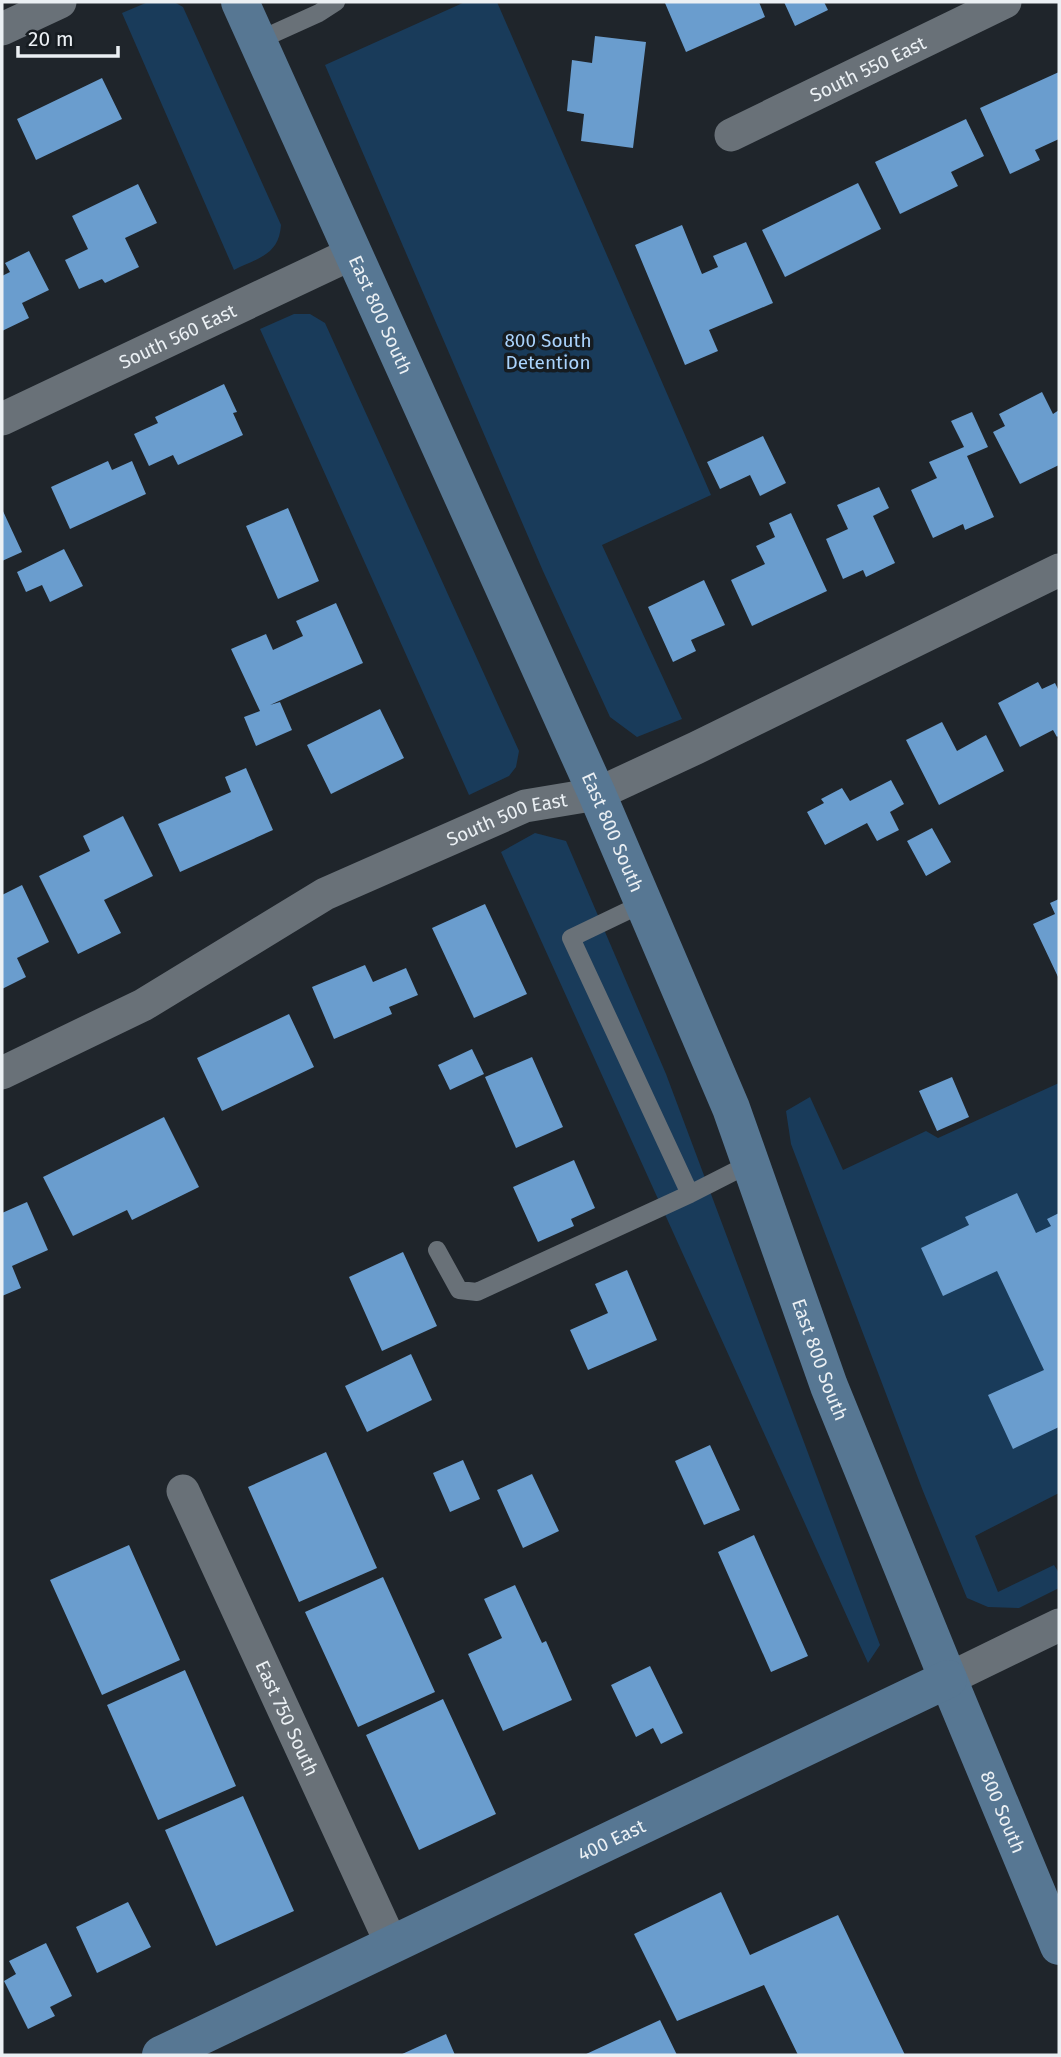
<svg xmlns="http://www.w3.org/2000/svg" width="1061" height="2057" viewBox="0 0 1061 2057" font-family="'Fira Sans',sans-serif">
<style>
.green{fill:#193b5a}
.building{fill:#6a9dce}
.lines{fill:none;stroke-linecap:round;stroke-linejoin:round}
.lane{stroke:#697178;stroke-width:18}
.street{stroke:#697178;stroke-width:33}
.secondary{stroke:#577793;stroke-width:38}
.labels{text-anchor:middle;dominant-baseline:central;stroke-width:7;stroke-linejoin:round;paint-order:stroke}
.street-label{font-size:19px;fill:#ebf0f4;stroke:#161c21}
.park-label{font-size:19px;fill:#abd4fd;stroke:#161c21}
</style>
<rect width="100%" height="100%" fill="#1f252b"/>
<path class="green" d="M 148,2 L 174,2 L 183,7 L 281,225 C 279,255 258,258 234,270 L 122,13 Z
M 465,2 L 497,2 L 711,495 L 602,545 L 682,719 L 637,737 L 610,717 L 543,571 L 325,65 Z
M 310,314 L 325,323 L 519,751 L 516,767 L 509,776 L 469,795 L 260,329 L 294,314 Z
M 535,833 L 566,841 L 666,1074 L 880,1645 L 868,1663 L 501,852 Z
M 1059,1083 L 1059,1493 L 975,1536 L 998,1592 L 1054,1565 L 1059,1573 L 1059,1588 L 1019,1608 L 988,1607 L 967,1598 L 923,1491 L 791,1144 L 786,1111 L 810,1097 L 843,1170 L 926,1131 L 938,1138 Z"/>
<path class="building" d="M 668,2 L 759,2 L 765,17 L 686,52 L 665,3 Z
M 784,2 L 824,2 L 828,10 L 795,26 Z
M 595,36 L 646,42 L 633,148 L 581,141 L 584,114 L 567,111 L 572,60 L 592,63 Z
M 1059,72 L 1059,139 L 1035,150 L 1040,160 L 1010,174 L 980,108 Z
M 102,78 L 122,119 L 36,160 L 17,119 Z
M 966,119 L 984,156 L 951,172 L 958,186 L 900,214 L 875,162 Z
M 858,183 L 881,229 L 785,277 L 762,230 Z
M 138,184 L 157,223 L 125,238 L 139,267 L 105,283 L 102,279 L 79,289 L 65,260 L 88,249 L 72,216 Z
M 682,225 L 702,274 L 718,267 L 713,256 L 746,242 L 773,303 L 709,330 L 718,351 L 685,365 L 635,245 Z
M 29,251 L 49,290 L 22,303 L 29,318 L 2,331 L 2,276 L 10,272 L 5,263 Z
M 224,384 L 237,412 L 233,413 L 243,435 L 178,465 L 173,455 L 149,466 L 134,434 L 158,423 L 155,417 Z
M 1042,392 L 1053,414 L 1059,410 L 1059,465 L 1020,484 L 993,432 L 1005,426 L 999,414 Z
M 972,412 L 988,447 L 967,456 L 994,517 L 965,530 L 963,524 L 933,538 L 911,490 L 937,478 L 929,462 L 964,447 L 951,421 Z
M 763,436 L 786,483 L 760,496 L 750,475 L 720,489 L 707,462 Z
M 108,461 L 112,470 L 132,461 L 146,494 L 70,529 L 51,487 Z
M 879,487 L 889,508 L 873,516 L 895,563 L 866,577 L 863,570 L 843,579 L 826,539 L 848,529 L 837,505 Z
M 288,508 L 319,581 L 278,599 L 246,526 Z
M 2,509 L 22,552 L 2,561 Z
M 791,513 L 827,591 L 752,626 L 731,580 L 765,564 L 756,546 L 775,537 L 769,523 Z
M 64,549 L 83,586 L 50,602 L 42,585 L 26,592 L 17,572 Z
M 704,580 L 725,625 L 691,640 L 696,651 L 673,662 L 648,607 Z
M 336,603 L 363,663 L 270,705 L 280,702 L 292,730 L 256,746 L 244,717 L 260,711 L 231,649 L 266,634 L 273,650 L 303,636 L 296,621 Z
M 1038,682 L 1042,689 L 1055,683 L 1059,691 L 1059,735 L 1057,737 L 1053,730 L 1020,747 L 998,703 Z
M 380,709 L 404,758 L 331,794 L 307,745 Z
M 942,722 L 957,751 L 986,735 L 1004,771 L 939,805 L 906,740 Z
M 246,768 L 273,830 L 180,872 L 158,824 L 231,792 L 225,777 Z
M 891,780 L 904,804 L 890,812 L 899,830 L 877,841 L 867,823 L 825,845 L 807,812 L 824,803 L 821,799 L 842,788 L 850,801 Z
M 123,816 L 153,876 L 104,900 L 121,933 L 78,954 L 39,876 L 90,851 L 83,836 Z
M 932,828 L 951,862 L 926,876 L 907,841 Z
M 22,885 L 49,942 L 17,958 L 26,977 L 2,989 L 2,895 Z
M 1059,899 L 1059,979 L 1033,924 L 1055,914 L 1050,903 Z
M 485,904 L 527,994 L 474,1018 L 432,928 Z
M 365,965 L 373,982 L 406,968 L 418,995 L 389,1007 L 392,1014 L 334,1039 L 312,987 Z
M 289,1014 L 314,1067 L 222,1111 L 197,1058 Z
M 472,1049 L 484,1074 L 450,1090 L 438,1065 Z
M 532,1057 L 563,1127 L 516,1148 L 485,1077 Z
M 952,1077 L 969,1117 L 937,1131 L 919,1091 Z
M 164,1117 L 199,1187 L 132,1220 L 127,1210 L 73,1236 L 43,1177 Z
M 574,1160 L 595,1208 L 571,1219 L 574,1226 L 538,1242 L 513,1187 Z
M 1017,1193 L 1036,1233 L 1051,1226 L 1047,1219 L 1059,1213 L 1059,1427 L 1013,1449 L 988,1395 L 1044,1370 L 997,1271 L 943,1296 L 921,1248 L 969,1225 L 965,1217 Z
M 27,1202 L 48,1250 L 12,1266 L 21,1288 L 2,1296 L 2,1213 Z
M 403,1252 L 437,1326 L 382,1351 L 349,1277 Z
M 627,1270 L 657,1340 L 588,1370 L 570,1330 L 608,1313 L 595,1284 Z
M 411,1354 L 432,1400 L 367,1432 L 345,1386 Z
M 710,1445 L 740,1510 L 704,1525 L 675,1461 Z
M 326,1452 L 377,1568 L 299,1602 L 248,1487 Z
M 463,1460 L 480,1499 L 450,1512 L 433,1473 Z
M 532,1474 L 559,1531 L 523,1548 L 497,1490 Z
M 754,1535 L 808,1656 L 771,1672 L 718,1552 Z
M 129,1545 L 180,1660 L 102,1695 L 50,1580 Z
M 383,1577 L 435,1692 L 358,1727 L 305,1612 Z
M 515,1585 L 542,1643 L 546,1641 L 572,1700 L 503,1731 L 468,1654 L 502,1638 L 484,1599 Z
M 650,1666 L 683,1733 L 661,1744 L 653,1728 L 636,1737 L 611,1685 Z
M 185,1670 L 236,1786 L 158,1820 L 107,1705 Z
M 443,1699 L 496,1814 L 419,1850 L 366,1735 Z
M 243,1796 L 294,1911 L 216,1946 L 165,1830 Z
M 721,1892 L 750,1955 L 838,1915 L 905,2055 L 798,2055 L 764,1985 L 677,2021 L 634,1934 Z
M 128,1902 L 151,1947 L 97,1973 L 76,1927 Z
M 46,1943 L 72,1996 L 50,2007 L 55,2016 L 28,2029 L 4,1981 L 16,1974 L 9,1961 Z
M 660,2020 L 677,2055 L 584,2055 Z
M 446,2034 L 455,2055 L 400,2055 Z"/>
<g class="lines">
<path class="lane" d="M 257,41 L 319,13 L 336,2
M 644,903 L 571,938 L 690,1194 L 751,1163
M 437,1250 L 459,1290 L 477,1292 L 690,1194"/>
<g class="street">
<path d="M 2,29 L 60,2"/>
<path id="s1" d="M 731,135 L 1005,2"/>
<path id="s2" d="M 2,419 L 353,253"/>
<path id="s3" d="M 2,1073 L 143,1005 L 325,894 L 525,806 L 597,794 L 696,748 L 1059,570"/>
<path id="s4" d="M 183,1491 L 392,1945"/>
<path d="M 948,1679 L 1059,1625"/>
</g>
<g class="secondary">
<path id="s5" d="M 240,2 L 597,794 L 731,1108 L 829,1386 L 948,1679 L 1059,1946"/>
<path id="s6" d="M 161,2055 L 948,1679"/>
</g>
</g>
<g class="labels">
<g class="street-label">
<text stroke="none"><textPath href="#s1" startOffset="152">South 550 East</textPath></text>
<text stroke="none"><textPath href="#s5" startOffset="343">East 800 South</textPath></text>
<text stroke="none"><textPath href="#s2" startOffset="194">South 560 East</textPath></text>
<text stroke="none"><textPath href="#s3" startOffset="567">South 500 East</textPath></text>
<text stroke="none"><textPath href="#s5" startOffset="910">East 800 South</textPath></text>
<text stroke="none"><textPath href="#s5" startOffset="1477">East 800 South</textPath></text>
<text stroke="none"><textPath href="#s4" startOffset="250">East 750 South</textPath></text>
<text stroke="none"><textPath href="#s5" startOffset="1965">800 South</textPath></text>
<text stroke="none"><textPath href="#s6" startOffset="499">400 East</textPath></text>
</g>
<g class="park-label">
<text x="548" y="340">800 South<tspan x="548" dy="22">Detention</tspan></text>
</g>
</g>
<rect width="1061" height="2057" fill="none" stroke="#ebf0f4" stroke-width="7"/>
<path d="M18 46v10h100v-10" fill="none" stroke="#ebf0f4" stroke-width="3.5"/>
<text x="28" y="46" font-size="21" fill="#ebf0f4" stroke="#161c21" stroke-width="5" paint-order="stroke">20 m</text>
</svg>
